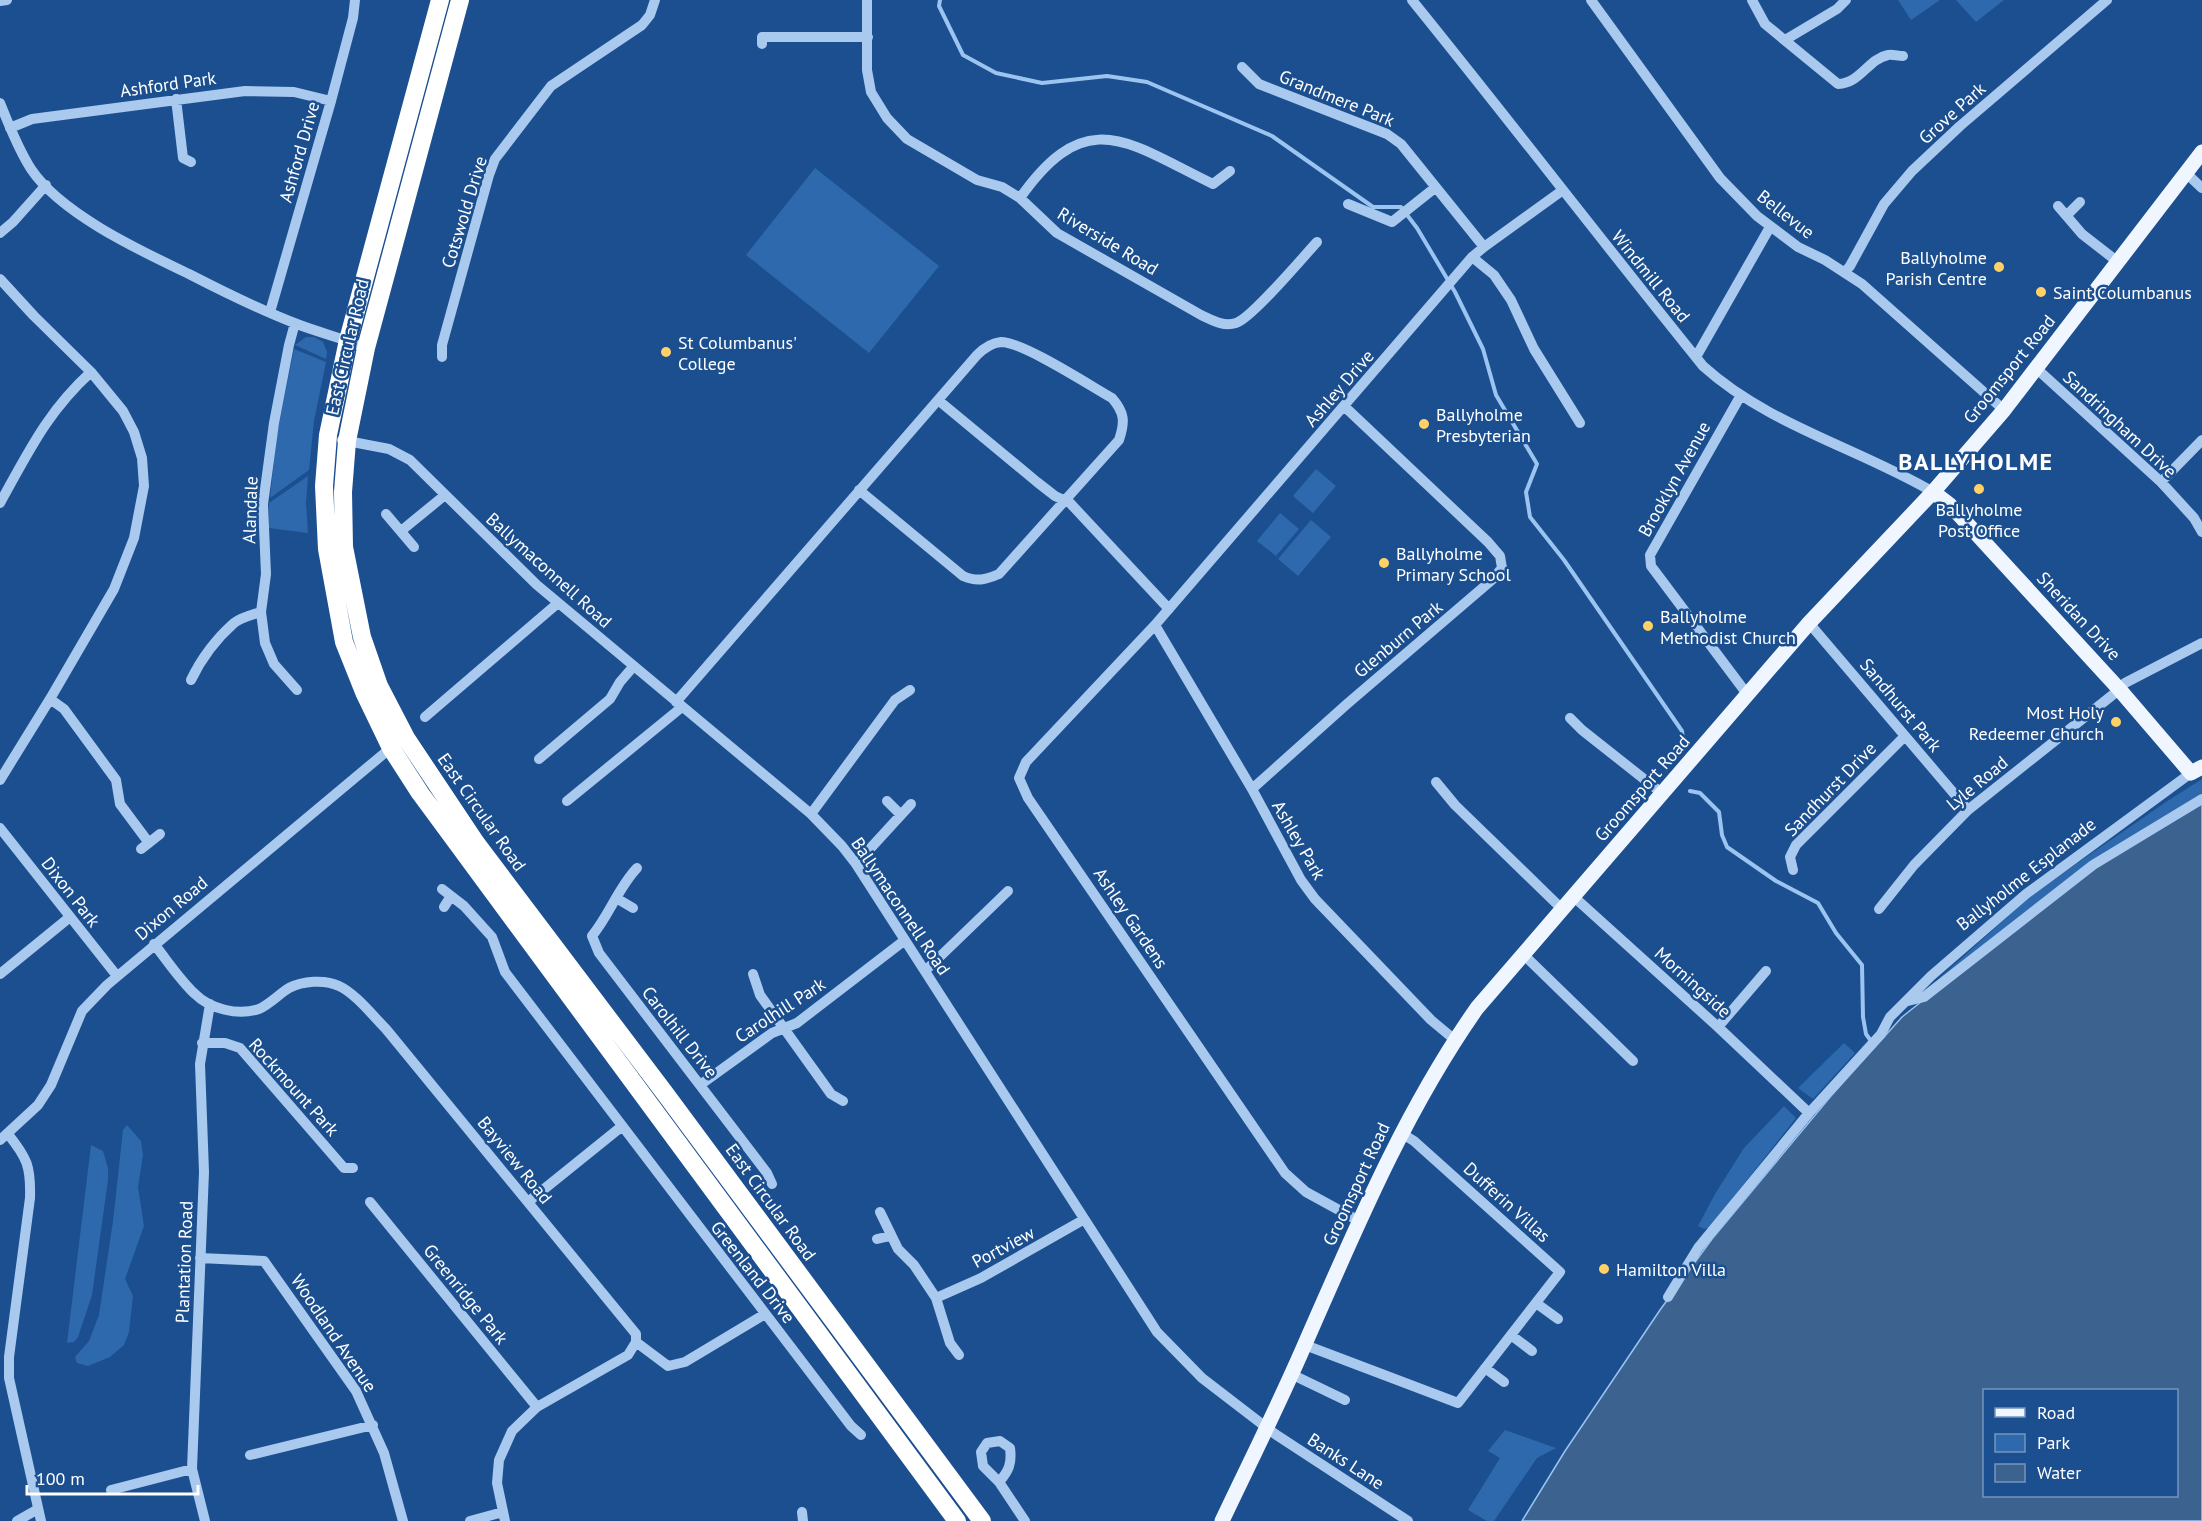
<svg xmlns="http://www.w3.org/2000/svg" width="2202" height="1521" viewBox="0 0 2202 1521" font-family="'PT Sans',sans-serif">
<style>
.green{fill:#2e69ad}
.water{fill:#3c6290;stroke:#9cc4f0;stroke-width:1.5;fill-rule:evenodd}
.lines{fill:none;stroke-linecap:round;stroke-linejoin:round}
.stream{stroke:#9cc4f0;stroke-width:4}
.minor{stroke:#a9c9ee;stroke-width:10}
.major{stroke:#f0f6ff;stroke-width:15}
.highway{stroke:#fff;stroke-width:18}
.poi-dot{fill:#ffd166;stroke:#1b4f8f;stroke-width:2}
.labels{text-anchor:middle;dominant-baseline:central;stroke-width:5;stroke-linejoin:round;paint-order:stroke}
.street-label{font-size:18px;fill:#fff;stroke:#1b4f8f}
.poi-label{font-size:18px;fill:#fff;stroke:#1b4f8f;text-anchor:start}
.district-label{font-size:24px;font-weight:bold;letter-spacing:1.5px;fill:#fff;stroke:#1b4f8f}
</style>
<rect width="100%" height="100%" fill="#1b4f8f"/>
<path class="green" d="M 1898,0 L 1940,0 L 1911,20 Z
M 1956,0 L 2004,0 L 1976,22 Z
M 815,168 L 939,266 L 869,353 L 746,255 Z
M 306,337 L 314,337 L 323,342 L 327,352 L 326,359 L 295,345 Z
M 294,349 L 326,362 L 314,421 L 309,470 L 270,498 L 277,434 Z
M 1316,469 L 1336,486 L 1313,513 L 1293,496 Z
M 308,476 L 306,503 L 308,533 L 269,528 L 269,503 Z
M 1280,513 L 1299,529 L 1276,556 L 1257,541 Z
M 1311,520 L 1331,537 L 1298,576 L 1278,559 Z
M 2202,779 L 2202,796 L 1924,992 L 2034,893 L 2166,802 Z
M 1844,1043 L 1855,1053 L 1813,1099 L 1798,1088 Z
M 1784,1106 L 1796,1118 L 1709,1228 L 1704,1229 L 1698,1226 L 1715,1194 L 1744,1148 Z
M 127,1125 L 141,1141 L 143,1155 L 138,1187 L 144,1226 L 125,1279 L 133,1296 L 129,1332 L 124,1345 L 110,1357 L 88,1366 L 77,1363 L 75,1357 L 89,1341 L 99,1315 L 113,1221 L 123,1130 Z
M 91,1145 L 103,1151 L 108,1168 L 108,1180 L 92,1295 L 78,1337 L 74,1342 L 67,1343 Z
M 1505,1430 L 1556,1448 L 1537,1458 L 1494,1521 L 1487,1521 L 1468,1510 L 1500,1458 L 1488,1451 Z"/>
<path class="water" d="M 2202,804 L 2202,1521 L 1522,1521 L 1565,1451 L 1660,1310 L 1712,1239 L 1831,1096 L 1902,1017 L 2048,901 L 2100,864 ZM 1984,1390 L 2176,1390 L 2176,1496 L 1984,1496 Z"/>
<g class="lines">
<path class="stream" d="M 940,0 L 939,6 L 963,55 L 996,73 L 1042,83 L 1107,76 L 1147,82 L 1272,136 L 1373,207 L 1401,207 L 1417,228 L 1455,292 L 1483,349 L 1496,395 L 1537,464 L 1526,492 L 1530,517 L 1564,560 L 1682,731 L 1684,746
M 1690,791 L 1700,793 L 1719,812 L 1722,835 L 1727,847 L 1776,881 L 1818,903 L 1836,933 L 1862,965 L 1863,1017 L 1866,1034 L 1871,1041"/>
<path class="minor" d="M 867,0 L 867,70 L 871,92 L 887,118 L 907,139 L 977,180 L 1002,187 L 1020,198 L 1057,233 L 1201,315 C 1212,320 1223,327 1236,323 C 1251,319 1303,257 1317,242
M 1412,0 C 1510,121 1605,245 1703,366 C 1768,425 1858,448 1933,492
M 1591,0 L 1720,178 L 1757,216 L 1798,247 L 1825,260 L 1862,284 L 2004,410
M 1752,0 L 1765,24 L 1838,84 C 1861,83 1868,59 1888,55 C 1892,54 1898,56 1903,56
M 0,1 L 7,0
M 1785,40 L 1837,9 L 1846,0
M 762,44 L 762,37 L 868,37
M 1242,67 L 1259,84 L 1387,134 L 1401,144 L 1484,247
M 176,99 L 183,158 L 191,162
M 0,103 C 9,125 18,149 31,169 C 61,214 141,251 189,274 C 224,292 260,310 297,324 C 320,333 343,338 366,348
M 10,128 L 32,119 L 245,91 L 294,92 L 331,101
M 2186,173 L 2202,188
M 1020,198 C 1087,103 1128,143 1213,184 L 1230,171
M 1348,204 L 1392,222 L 1436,187
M 2058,206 L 2082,234 L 2118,262
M 2067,215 L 2080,202
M 0,233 L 13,222 L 46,185
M 1472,257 L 1494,275 L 1511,300 L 1534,349 L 1580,423
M 1845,272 L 1850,266 L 1884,204 L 1912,171 L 1960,126 L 2107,0
M 0,279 L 34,316 L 91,372 L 123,411 L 134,432 L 142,458 L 144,486 L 134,538 L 114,589 L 50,699 L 0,780
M 270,312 L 331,101 L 353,18 L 355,0
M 295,323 L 289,345 L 274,423 L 263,504 L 266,574 L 261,612 L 265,643 L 274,664 L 297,690
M 442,357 L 442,345 L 489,175 L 495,159 L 551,86 L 642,25 L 650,15 L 655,0
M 1696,357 L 1770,227
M 2037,369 L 2161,482 L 2194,518 L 2202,532
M 1741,395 L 1650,555 L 1651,566 L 1747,694
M 938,400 L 1037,482 L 1055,496 L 1070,503 L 1169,609
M 342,440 L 389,449 L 410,460 L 537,585 L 811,814 L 842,846 L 856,864 L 1157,1332 L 1202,1378 L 1275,1434 L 1408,1521
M 2161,482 L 2202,440
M 0,503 C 28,453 47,412 91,372
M 386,514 L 414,547
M 401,531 L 445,495
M 1809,623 L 1968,810
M 1155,625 L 1252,789 L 1301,880 L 1315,899 L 1431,1020 L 1455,1040
M 191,680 C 201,659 216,639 234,623 C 242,617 252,615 261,612
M 50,699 L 64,709 L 116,780 L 120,804 L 149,843
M 676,702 L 977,355 C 984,348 991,343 1001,342 C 1023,342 1089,385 1112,398 C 1125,413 1125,422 1119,440 L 999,574 C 985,580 977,582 963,576 L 859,490
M 425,717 L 558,603
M 1570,718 L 1582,730 L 1663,794
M 539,759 L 610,699 L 620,682 L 633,667
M 1436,782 L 1455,805 L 1562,909
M 1252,789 L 1347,704 L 1493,579 L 1502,568 L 1500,556 L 1488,542 L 1345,407
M 567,801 L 682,707
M 887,801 L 901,815
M 811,814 L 895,700 L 910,690
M 0,828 L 117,976
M 141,849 L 160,834
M 856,864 L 911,804
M 637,868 C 618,888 610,914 592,936 L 599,953 L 767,1173 L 772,1184
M 1793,870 L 1790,857 L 1796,845 L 1905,736
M 442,889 L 464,906 L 492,937 L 505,972 L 851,1426 L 861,1435
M 1574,897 L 1718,1027 L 1809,1113
M 616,898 L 633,908
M 444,907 L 451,896
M 1879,909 L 1914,865 L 1968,810 L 2115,693 L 2125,683 L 2202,643
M 154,944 C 167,960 179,979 195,994 C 210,1009 238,1016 259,1009 C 270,1004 279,994 289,988 C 302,981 325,979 339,986 C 355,993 374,1017 386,1029 L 636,1334 L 636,1342 L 628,1355 L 537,1407 L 512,1431 L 499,1460 L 497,1483 L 505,1521
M 1523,954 L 1633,1061
M 925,971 L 1008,891
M 0,974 L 70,917
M 753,974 L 760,995 L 831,1094 L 843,1101
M 1908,1001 L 1924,997 L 2093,865 L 2202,799
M 1718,1027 L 1766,971
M 202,1043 L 225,1043 L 240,1048 L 344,1168 L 353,1168
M 700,1085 L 772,1033 L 797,1023 L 905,940
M 8,1134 C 27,1158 31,1166 30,1198 L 9,1357 L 9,1378 L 41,1521
M 0,1140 L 38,1105 L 51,1085 L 82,1011 L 107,985 L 393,746
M 370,1202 L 537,1407
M 528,1202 L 621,1127
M 880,1212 L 898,1249 L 914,1265 L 936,1298 L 950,1343 L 959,1355
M 1359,1221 L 1306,1192 L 1285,1173 L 1028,798 L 1019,778 L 1026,762 L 1155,625 L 1472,257 L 1484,247 L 1563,190
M 877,1239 L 890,1236
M 200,1258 L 264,1261 L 356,1391 L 384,1453 L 403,1521
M 1668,1297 L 1698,1248 L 1809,1113 L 1881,1034 L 1890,1017 L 1931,976 L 2026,894 L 2191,773
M 936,1298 L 981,1278 L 1083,1220
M 1536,1303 L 1558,1319
M 1511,1335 L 1532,1351
M 636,1342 L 668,1366 L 685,1362 L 765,1314
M 1305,1345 L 1458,1403 L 1560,1272 L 1414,1141 L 1401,1133
M 1485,1368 L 1504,1382
M 1291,1374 L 1345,1400
M 250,1455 L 373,1425
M 999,1482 C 1009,1471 1012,1463 1010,1448 L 1000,1441 L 987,1443 L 981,1452 L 983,1466 L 999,1482 L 1025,1521
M 111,1490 L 192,1469
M 802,1512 L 803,1521
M 17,1521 L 38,1509
M 205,1521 L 192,1469 L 204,1172 L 200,1064 L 210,1004
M 470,1521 L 503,1512"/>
<path class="major" d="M 1933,492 L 1950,505 L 2119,689 L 2191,773 L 2202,767
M 1222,1521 C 1250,1462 1279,1404 1305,1344 C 1356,1228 1404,1112 1477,1008 L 1809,623 L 1933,492 L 2004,410 L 2202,152"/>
<path class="highway" d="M 440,0 L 348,340 L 328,435 L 324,486 L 327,549 L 344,642 L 364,692 L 391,748 L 420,793 L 957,1521
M 460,0 L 366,348 L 347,441 L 343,492 L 344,547 L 362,637 L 379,686 L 406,738 L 476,843 L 664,1092 L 982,1521"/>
</g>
<g class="poi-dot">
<circle cx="1999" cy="267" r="6"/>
<circle cx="2041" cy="292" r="6"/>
<circle cx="666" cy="352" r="6"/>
<circle cx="1424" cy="424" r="6"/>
<circle cx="1979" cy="489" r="6"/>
<circle cx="1384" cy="563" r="6"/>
<circle cx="1648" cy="626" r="6"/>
<circle cx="2116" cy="722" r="6"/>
<circle cx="1604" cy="1269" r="6"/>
</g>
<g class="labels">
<g class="street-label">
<text transform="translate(168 84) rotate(-8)">Ashford Park</text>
<text transform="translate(1337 98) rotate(22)">Grandmere Park</text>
<text transform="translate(1952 113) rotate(-42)">Grove Park</text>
<text transform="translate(299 152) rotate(-74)">Ashford Drive</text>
<text transform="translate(464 212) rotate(-73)">Cotswold Drive</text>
<text transform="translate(1786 214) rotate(38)">Bellevue</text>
<text transform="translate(1108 241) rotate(31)">Riverside Road</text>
<text transform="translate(1651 276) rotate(51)">Windmill Road</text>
<text transform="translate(347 347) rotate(-77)">East Circular Road</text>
<text transform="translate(2009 369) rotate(-51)">Groomsport Road</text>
<text transform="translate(1339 388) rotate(-49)">Ashley Drive</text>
<text transform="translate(2120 424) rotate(43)">Sandringham Drive</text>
<text transform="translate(1674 479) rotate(-61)">Brooklyn Avenue</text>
<text transform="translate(250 510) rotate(-88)">Alandale</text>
<text transform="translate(549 570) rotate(42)">Ballymaconnell Road</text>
<text transform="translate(2079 616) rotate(47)">Sheridan Drive</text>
<text transform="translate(1398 639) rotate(-40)">Glenburn Park</text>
<text transform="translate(1901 705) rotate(50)">Sandhurst Park</text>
<text transform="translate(1977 783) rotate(-40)">Lyle Road</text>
<text transform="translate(1642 788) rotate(-49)">Groomsport Road</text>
<text transform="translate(1830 789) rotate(-46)">Sandhurst Drive</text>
<text transform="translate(482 812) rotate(55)">East Circular Road</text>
<text transform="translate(1299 840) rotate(60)">Ashley Park</text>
<text transform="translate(2026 874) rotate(-38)">Ballyholme Esplanade</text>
<text transform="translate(71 892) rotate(52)">Dixon Park</text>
<text transform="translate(901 906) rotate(56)">Ballymaconnell Road</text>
<text transform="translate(171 908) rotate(-40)">Dixon Road</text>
<text transform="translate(1131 918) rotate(56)">Ashley Gardens</text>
<text transform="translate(1693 982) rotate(42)">Morningside</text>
<text transform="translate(780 1010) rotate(-33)">Carolhill Park</text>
<text transform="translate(680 1032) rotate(52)">Carolhill Drive</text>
<text transform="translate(294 1087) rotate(48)">Rockmount Park</text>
<text transform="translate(515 1160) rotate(51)">Bayview Road</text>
<text transform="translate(1356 1184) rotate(-65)">Groomsport Road</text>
<text transform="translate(771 1202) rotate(54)">East Circular Road</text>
<text transform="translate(1507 1202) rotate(42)">Dufferin Villas</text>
<text transform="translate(1003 1247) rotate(-28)">Portview</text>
<text transform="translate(184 1262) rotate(-88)">Plantation Road</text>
<text transform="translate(753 1272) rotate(52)">Greenland Drive</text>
<text transform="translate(466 1294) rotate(51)">Greenridge Park</text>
<text transform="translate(334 1333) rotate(56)">Woodland Avenue</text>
<text transform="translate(1346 1461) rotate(33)">Banks Lane</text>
</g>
<g class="poi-label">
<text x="1987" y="257" text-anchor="end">Ballyholme<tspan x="1987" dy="21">Parish Centre</tspan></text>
<text x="2053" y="292">Saint Columbanus</text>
<text x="678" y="342">St Columbanus'<tspan x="678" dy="21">College</tspan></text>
<text x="1436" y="414">Ballyholme<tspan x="1436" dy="21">Presbyterian</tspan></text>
<text x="1979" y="509" text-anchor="middle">Ballyholme<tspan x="1979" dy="21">Post Office</tspan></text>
<text x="1396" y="553">Ballyholme<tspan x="1396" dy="21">Primary School</tspan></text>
<text x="1660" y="616">Ballyholme<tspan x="1660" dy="21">Methodist Church</tspan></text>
<text x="2104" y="712" text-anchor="end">Most Holy<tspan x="2104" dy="21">Redeemer Church</tspan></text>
<text x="1616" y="1269">Hamilton Villa</text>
</g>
<g class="district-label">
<text x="1976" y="461">BALLYHOLME</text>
</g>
</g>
<rect x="1983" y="1389" width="195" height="108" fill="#1b4f8f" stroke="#7695bc" stroke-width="1.5"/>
<rect x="1995" y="1408" width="30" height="9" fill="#f0f6ff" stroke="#7695bc" stroke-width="1.5"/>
<text x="2037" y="1419" font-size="18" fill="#ffffff">Road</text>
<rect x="1995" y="1434" width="30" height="18" fill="#2e69ad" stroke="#7695bc" stroke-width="1.5"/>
<text x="2037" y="1449" font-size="18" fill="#ffffff">Park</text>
<rect x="1995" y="1464" width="30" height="18" fill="#3c6290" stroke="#7695bc" stroke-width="1.5"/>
<text x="2037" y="1479" font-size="18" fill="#ffffff">Water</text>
<path d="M27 1485v9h171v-9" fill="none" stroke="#ffffff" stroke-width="3"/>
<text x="36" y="1485" font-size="18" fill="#ffffff" stroke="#1b4f8f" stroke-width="4.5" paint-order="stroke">100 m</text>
</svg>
